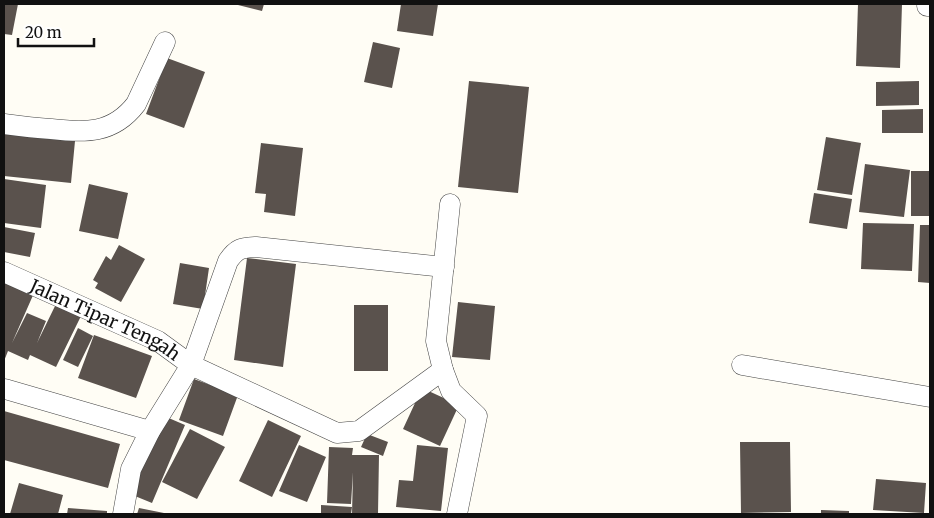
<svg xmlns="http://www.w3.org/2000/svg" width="934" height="518" viewBox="0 0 934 518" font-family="Merriweather,serif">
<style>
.building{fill:#5a524d}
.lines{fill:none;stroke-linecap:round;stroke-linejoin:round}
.street-casing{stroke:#444;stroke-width:21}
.street{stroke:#fff;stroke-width:20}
.labels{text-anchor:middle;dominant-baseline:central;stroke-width:5;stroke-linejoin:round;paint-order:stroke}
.street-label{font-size:18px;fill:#111;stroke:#fff}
</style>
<rect width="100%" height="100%" fill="#fffdf5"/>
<path class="building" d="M 4,4 L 18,4 L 12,35 L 4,34 Z
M 234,4 L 264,4 L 262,11 Z
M 401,4 L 438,4 L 433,36 L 397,31 Z
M 858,4 L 902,4 L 900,68 L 856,66 Z
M 373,42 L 400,48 L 392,88 L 364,82 Z
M 167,58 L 205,72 L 184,128 L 146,114 Z
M 469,81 L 529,87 L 518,193 L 458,187 Z
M 919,81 L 919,105 L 876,106 L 876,82 Z
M 923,109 L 923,133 L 882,133 L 882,110 Z
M 4,133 L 75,141 L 71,183 L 4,176 Z
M 826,137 L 861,143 L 852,195 L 817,190 Z
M 261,143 L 303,148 L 295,216 L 264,212 L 266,194 L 255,193 Z
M 865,164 L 910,170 L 904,217 L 859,212 Z
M 911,171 L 930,171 L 930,216 L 911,216 Z
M 4,179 L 46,185 L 41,228 L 4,223 Z
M 89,184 L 128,193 L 118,239 L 79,231 Z
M 814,193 L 852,199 L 847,229 L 809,223 Z
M 863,223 L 914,224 L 912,271 L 861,269 Z
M 920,225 L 930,225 L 930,283 L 918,282 Z
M 4,227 L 35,233 L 30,257 L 4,252 Z
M 119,245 L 145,259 L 121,302 L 95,288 L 98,283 L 93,280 L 106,256 L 111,260 Z
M 247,258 L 296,264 L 283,367 L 234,360 Z
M 180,263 L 209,268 L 203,309 L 173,304 Z
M 4,280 L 34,293 L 12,343 L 27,313 L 46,321 L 37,343 L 56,304 L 81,316 L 56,367 L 30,355 L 28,360 L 8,351 L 4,361 Z
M 458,302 L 495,306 L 490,360 L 452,357 Z
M 354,305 L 388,305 L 388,371 L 354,371 Z
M 78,328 L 93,336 L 78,367 L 63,360 Z
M 94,335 L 152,356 L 136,398 L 78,378 Z
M 194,379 L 238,395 L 223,436 L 179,420 Z
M 422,388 L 459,405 L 440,446 L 403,429 Z
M 4,411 L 120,444 L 108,488 L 4,460 Z
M 164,416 L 185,425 L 152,503 L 130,494 Z
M 268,420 L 301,436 L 272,497 L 239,481 Z
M 190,429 L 225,447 L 197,499 L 162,482 Z
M 367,434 L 388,442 L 383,456 L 361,447 Z
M 740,442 L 790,442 L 791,512 L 741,513 Z
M 299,445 L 326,457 L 307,502 L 279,491 Z
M 417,445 L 448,448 L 441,511 L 396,507 L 399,480 L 413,481 Z
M 329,447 L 353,448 L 352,455 L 379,455 L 378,514 L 352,514 L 353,472 L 351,504 L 327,503 Z
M 876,479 L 926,483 L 924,513 L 873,510 Z
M 19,483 L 63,495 L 58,514 L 10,514 Z
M 321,505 L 352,507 L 351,514 L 321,514 Z
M 68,508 L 107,511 L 107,514 L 67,514 Z
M 139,508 L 164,513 L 164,514 L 137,514 Z
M 821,510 L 849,511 L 849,514 L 821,514 Z"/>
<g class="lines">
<defs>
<g id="street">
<path d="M 927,6 L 930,6"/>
<path d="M 4,124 C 19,126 35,128 51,129 C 85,133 113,134 136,104 L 165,42"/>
<path d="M 450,204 L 436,341 L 443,370 L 451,391 L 477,416 L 457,514"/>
<path id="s1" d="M 4,272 L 158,341 L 191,365 L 150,431 L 131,469 L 123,514"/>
<path d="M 742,365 L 930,397"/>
<path d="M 443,370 L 359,431 L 337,433 L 191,365 L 228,261 C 237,248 241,248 256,247 L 444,267"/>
<path d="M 5,389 L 150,431"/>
</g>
</defs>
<use href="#street" class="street-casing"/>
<use href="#street" class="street"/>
</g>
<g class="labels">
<g class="street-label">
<text stroke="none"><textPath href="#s1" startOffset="112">Jalan Tipar Tengah</textPath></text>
</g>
</g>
<rect width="934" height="518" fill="none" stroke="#111111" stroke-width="10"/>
<path d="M18 38v8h76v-8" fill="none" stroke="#111111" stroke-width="2.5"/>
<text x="25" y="38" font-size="15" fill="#111111" stroke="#ffffff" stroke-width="4" paint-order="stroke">20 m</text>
</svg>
